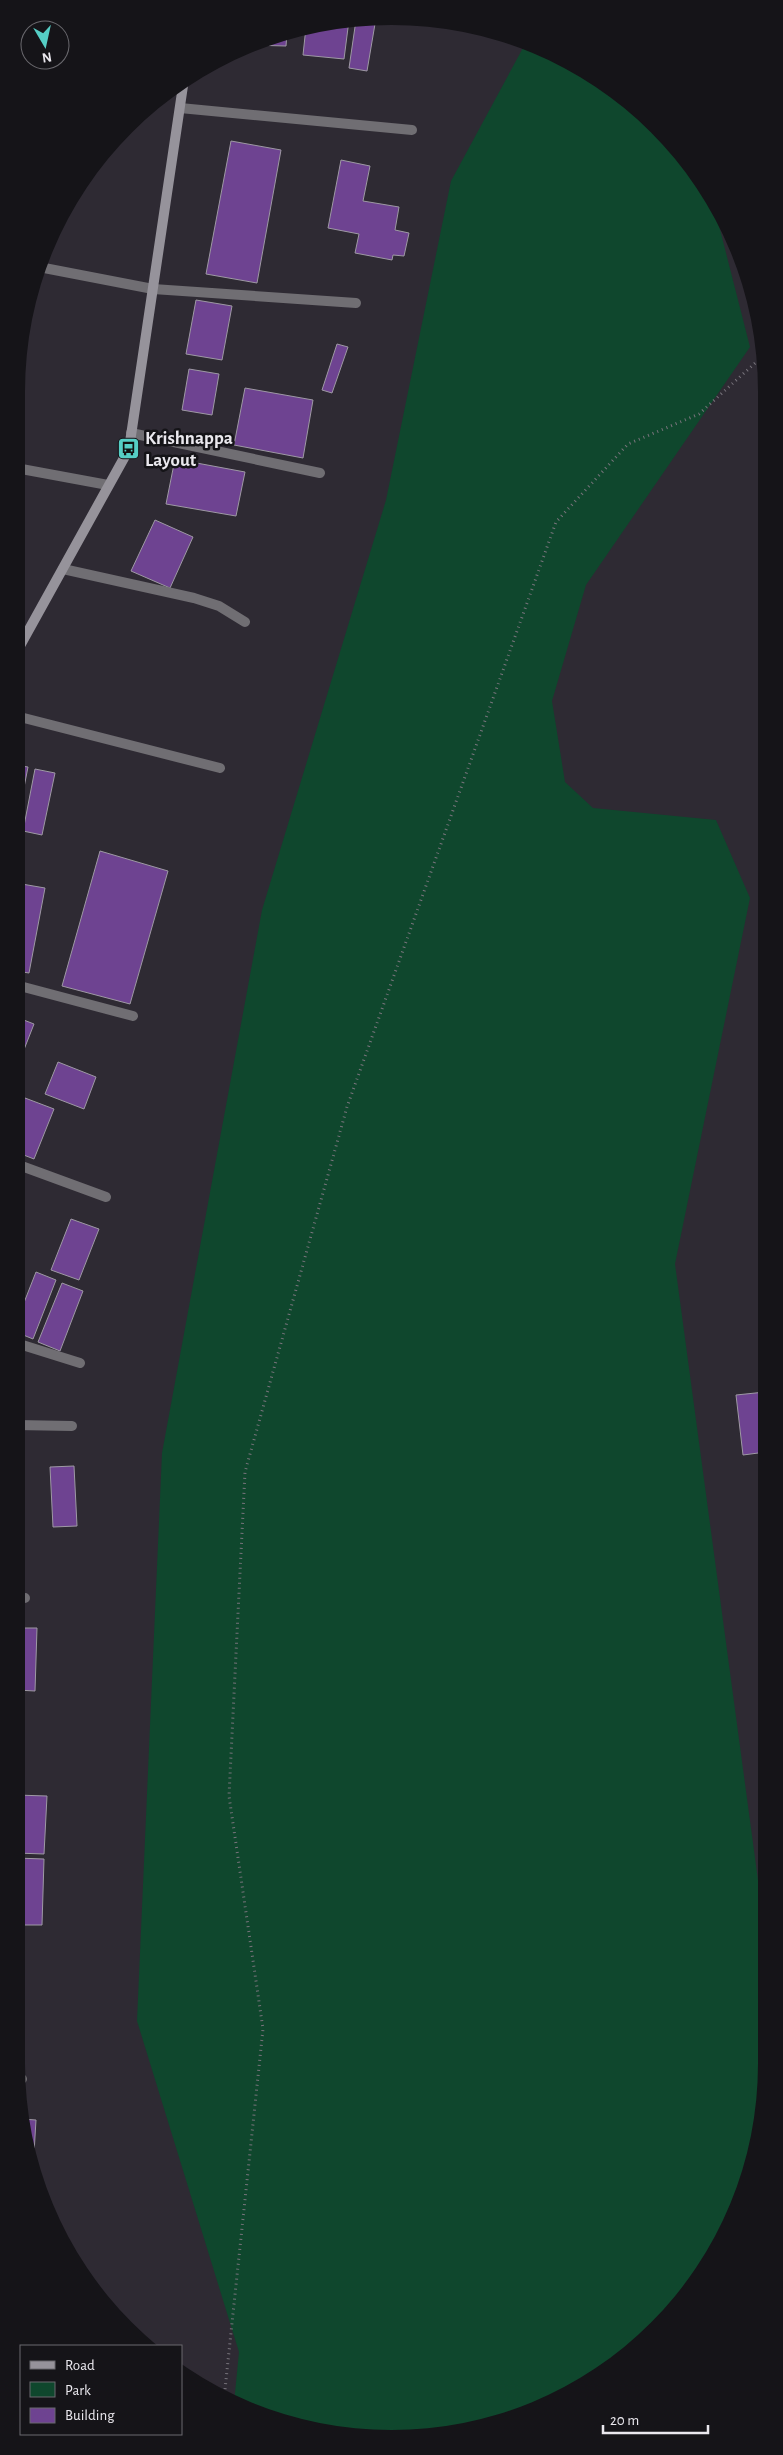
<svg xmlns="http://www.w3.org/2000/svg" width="783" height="2455" viewBox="0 0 783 2455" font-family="'Alegreya Sans',sans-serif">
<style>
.green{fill:#0f472d}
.building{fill:#6e4391;stroke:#9e99a4}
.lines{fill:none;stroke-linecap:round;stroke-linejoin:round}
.path{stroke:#78747c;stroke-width:3;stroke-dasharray:1 4;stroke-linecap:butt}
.street{stroke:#706e73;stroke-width:10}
.secondary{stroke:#96939b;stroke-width:10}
.labels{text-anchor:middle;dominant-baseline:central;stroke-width:5;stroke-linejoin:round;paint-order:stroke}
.poi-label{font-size:19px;font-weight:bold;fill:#eae8ee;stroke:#151418;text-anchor:start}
</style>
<rect width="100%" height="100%" fill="#2e2a33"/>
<path class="green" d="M 524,46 L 579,66 L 673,144 L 713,202 L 750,347 L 586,585 L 552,701 L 565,782 L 593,808 L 716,820 L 750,898 L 675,1264 L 767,1947 L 767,2063 L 761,2122 L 733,2218 L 704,2272 L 620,2361 L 557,2400 L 489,2426 L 416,2438 L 343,2436 L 234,2403 L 239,2352 L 137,2021 L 162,1453 L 262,910 L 386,500 L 451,181 Z"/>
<path class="building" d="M 376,18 L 367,71 L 349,68 L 356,20 Z
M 349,20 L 344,59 L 303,55 L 306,27 L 319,23 Z
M 287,33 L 286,46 L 249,45 Z
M 231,141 L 281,150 L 257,283 L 206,274 Z
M 341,160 L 370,166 L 363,201 L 399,207 L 395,230 L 409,233 L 404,256 L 393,255 L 392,260 L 355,253 L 359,234 L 328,228 Z
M 196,300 L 232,306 L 222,360 L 186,354 Z
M 337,344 L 348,347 L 332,393 L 322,390 Z
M 189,369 L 219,374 L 212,415 L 182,410 Z
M 245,388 L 313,400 L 303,458 L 234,445 Z
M 175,459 L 245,472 L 236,516 L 166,504 Z
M 155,520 L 193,537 L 170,588 L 131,571 Z
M 16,765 L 28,767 L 16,828 Z
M 35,769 L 55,773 L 42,835 L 23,831 Z
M 100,851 L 168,871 L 130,1004 L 62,986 Z
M 16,883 L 45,888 L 29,973 L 16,971 Z
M 16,1017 L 34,1024 L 16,1070 Z
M 58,1062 L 96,1077 L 84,1109 L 45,1094 Z
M 25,1098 L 54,1109 L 34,1159 L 16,1152 L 16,1120 Z
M 71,1219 L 99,1229 L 79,1280 L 51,1270 Z
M 36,1272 L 56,1280 L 33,1339 L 16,1332 L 16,1323 Z
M 62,1283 L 83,1291 L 60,1351 L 38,1342 Z
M 765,1392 L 766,1452 L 743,1455 L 736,1395 Z
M 74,1466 L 77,1526 L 53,1527 L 50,1467 Z
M 16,1628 L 37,1628 L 35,1691 L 16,1690 Z
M 16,1795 L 47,1796 L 44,1854 L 16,1853 Z
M 16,1858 L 44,1859 L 42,1925 L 16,1925 Z
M 22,2119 L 36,2120 L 33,2170 L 23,2136 Z"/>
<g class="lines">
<path class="path" d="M 224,2399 L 263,2029 L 229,1796 L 245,1472 L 347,1107 L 556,522 L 628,444 L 699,414 L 764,355"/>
<path class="street" d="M 180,108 L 412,130
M 39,267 L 153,289 L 356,303
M 131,433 L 320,473
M 16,468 L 108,485
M 63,569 L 194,598 L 219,606 L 245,622
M 16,716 L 220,768
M 16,985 L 133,1016
M 16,1164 L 106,1197
M 16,1343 L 80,1363
M 16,1425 L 72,1426
M 16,1598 L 25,1598
M 16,1770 L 18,1770
M 18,2080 L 22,2079"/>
<path class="secondary" d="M 16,653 L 129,449 L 184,79"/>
</g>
<defs>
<symbol id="bus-square" viewBox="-11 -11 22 22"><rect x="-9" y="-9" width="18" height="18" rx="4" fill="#55cec5" stroke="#151418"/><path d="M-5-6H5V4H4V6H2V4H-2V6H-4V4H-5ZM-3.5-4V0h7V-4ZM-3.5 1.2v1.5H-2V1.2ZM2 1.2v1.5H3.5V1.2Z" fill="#111"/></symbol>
</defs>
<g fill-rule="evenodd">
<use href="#bus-square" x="116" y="436" width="25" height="25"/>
</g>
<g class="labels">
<g class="poi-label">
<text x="145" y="438">Krishnappa<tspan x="145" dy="22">Layout</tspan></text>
</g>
</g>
<path d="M0 0H783V2455H0ZM391 25H392A366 366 0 0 1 758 391V2064A366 366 0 0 1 392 2430H391A366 366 0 0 1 25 2064V391A366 366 0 0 1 391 25Z" fill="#151418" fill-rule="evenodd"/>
<rect x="20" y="2345" width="162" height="90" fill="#151418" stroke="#6a696e"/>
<rect x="30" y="2361" width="25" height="8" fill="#96939b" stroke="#6a696e"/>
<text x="65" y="2370" font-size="15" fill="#eae8ee">Road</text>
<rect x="30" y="2382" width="25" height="15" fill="#0f472d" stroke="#6a696e"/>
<text x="65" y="2395" font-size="15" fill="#eae8ee">Park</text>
<rect x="30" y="2408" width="25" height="15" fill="#6e4391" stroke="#6a696e"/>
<text x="65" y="2420" font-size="15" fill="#eae8ee">Building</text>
<g transform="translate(45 45) rotate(171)"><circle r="24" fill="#151418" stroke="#6a696e"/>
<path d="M0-4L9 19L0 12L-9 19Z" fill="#55cec5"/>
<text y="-8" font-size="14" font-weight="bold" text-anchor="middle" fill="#eae8ee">N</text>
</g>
<path d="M603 2425v8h105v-8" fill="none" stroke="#eae8ee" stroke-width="2.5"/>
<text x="610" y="2425" font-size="15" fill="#eae8ee" stroke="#151418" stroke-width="4" paint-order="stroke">20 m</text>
</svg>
